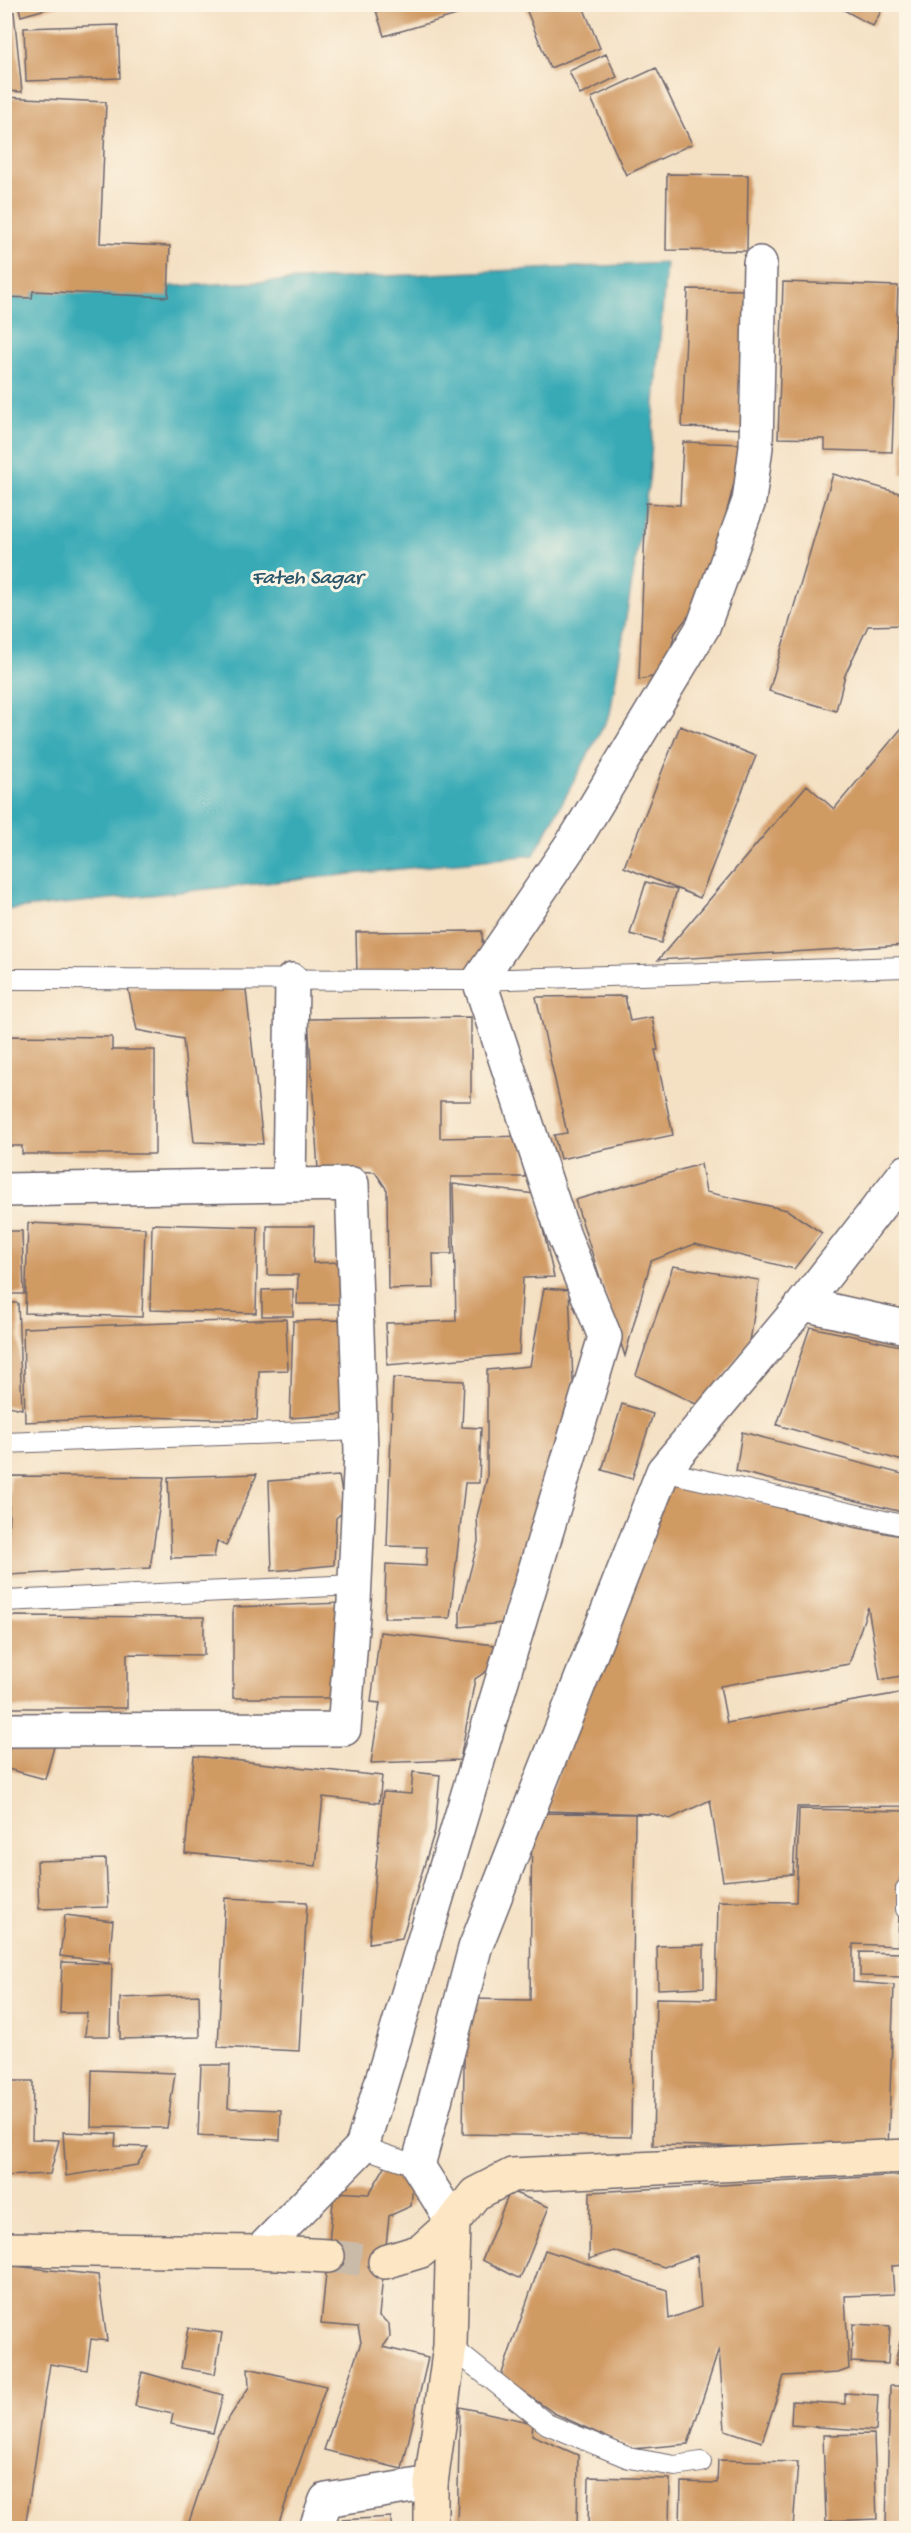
<svg xmlns="http://www.w3.org/2000/svg" width="911" height="2533" viewBox="0 0 911 2533" font-family="'Gochi Hand',sans-serif">
<style>
.water{fill:#39aab6;stroke:#2e6678;stroke-width:1.5}
.building{fill:#d09a63}
.lines{fill:none;stroke-linecap:round;stroke-linejoin:round}
.secondary-tunnel{stroke:#cabaa8;stroke-width:33;stroke-dasharray:33 16;stroke-linecap:butt}
.lane-casing{stroke:#6c646b;stroke-width:22}
.street-casing{stroke:#6c646b;stroke-width:36}
.secondary-casing{stroke:#6c646b;stroke-width:36}
.lane{stroke:#fff;stroke-width:20}
.street{stroke:#fff;stroke-width:33}
.secondary{stroke:#fce6c4;stroke-width:33}
.labels{text-anchor:middle;dominant-baseline:central;stroke-width:6;stroke-linejoin:round;paint-order:stroke}
.water-label{font-size:21px;font-style:italic;fill:#2b586c;stroke:#fcf5e5}
</style>
<rect width="100%" height="100%" fill="#fcf5e5"/>
<filter id="ink" filterUnits="userSpaceOnUse"><feTurbulence type="fractalNoise" baseFrequency=".0167" numOctaves="2"/><feDisplacementMap in="SourceGraphic" scale="12" xChannelSelector="R" yChannelSelector="G"/><feConvolveMatrix kernelMatrix="1 2 1 2 8 2 1 2 1" color-interpolation-filters="sRGB"/></filter>
<filter id="wash" filterUnits="userSpaceOnUse"><feTurbulence type="fractalNoise" baseFrequency=".008" numOctaves="4" result="noise"/><feDisplacementMap in="SourceGraphic" scale="24" xChannelSelector="R" yChannelSelector="G"/><feGaussianBlur stdDeviation="1.35" result="paint"/><feColorMatrix in="noise" values="0 0 0 0 0 0 0 0 0 0 0 0 0 0 0 0 0 1.4 0 .05"/><feComposite in="paint" operator="in"/></filter>
<g filter="url(#wash)">
<rect width="100%" height="100%" fill="#f4e0c3"/>
<path class="water" d="M 666,263 L 649,480 L 610,714 L 534,855 L 5,910 L 4,294 Z"/>
<g id="blocks">
<path class="building" d="M 18,4 L 60,4 L 60,5 L 21,16 Z
M 374,4 L 473,4 L 474,10 L 384,36 Z
M 524,4 L 582,4 L 600,48 L 550,68 Z
M 844,4 L 885,4 L 873,26 L 842,9 Z
M 4,11 L 14,12 L 22,92 L 4,91 Z
M 118,25 L 120,78 L 26,81 L 24,28 Z
M 606,54 L 617,77 L 580,95 L 569,71 Z
M 656,68 L 692,144 L 626,175 L 591,98 Z
M 4,97 L 106,102 L 100,243 L 170,246 L 168,297 L 33,291 L 32,298 L 4,297 Z
M 667,174 L 748,175 L 747,251 L 666,250 Z
M 783,282 L 898,286 L 892,452 L 825,450 L 825,439 L 778,438 Z
M 688,289 L 747,290 L 750,429 L 682,427 Z
M 905,400 L 906,400 L 906,474 L 901,474 Z
M 683,442 L 744,444 L 706,593 L 675,633 L 664,674 L 639,680 L 646,503 L 680,505 Z
M 833,474 L 906,495 L 906,625 L 868,626 L 845,675 L 836,711 L 769,691 Z
M 906,723 L 906,945 L 658,960 L 807,785 L 834,809 Z
M 680,726 L 756,756 L 700,898 L 624,867 Z
M 646,882 L 677,890 L 661,943 L 630,934 Z
M 482,931 L 483,974 L 357,975 L 356,932 Z
M 128,988 L 246,990 L 263,1144 L 194,1142 L 183,1039 L 137,1030 Z
M 625,996 L 630,1021 L 652,1017 L 658,1050 L 655,1050 L 673,1135 L 560,1159 L 554,1135 L 567,1133 L 536,997 Z
M 471,1017 L 471,1101 L 440,1101 L 440,1138 L 524,1136 L 525,1177 L 451,1177 L 452,1254 L 433,1254 L 434,1288 L 388,1289 L 387,1190 L 375,1172 L 318,1170 L 308,1019 Z
M 4,1036 L 112,1037 L 112,1050 L 155,1050 L 155,1154 L 22,1154 L 22,1146 L 4,1146 Z
M 701,1164 L 706,1192 L 787,1210 L 822,1233 L 794,1269 L 695,1244 L 651,1261 L 625,1356 L 575,1200 Z
M 453,1184 L 535,1194 L 554,1277 L 523,1278 L 519,1354 L 387,1365 L 386,1323 L 456,1321 Z
M 28,1223 L 145,1228 L 142,1317 L 25,1313 Z
M 152,1224 L 258,1227 L 256,1313 L 150,1310 Z
M 267,1226 L 314,1226 L 313,1263 L 343,1262 L 348,1304 L 297,1304 L 298,1275 L 267,1275 Z
M 4,1231 L 22,1231 L 24,1294 L 4,1294 Z
M 673,1266 L 759,1280 L 750,1342 L 700,1406 L 636,1375 Z
M 544,1288 L 569,1290 L 574,1403 L 504,1623 L 460,1627 L 460,1610 L 478,1542 L 477,1516 L 487,1478 L 487,1370 L 530,1366 Z
M 293,1289 L 293,1316 L 262,1316 L 262,1290 Z
M 4,1303 L 18,1303 L 22,1409 L 4,1405 Z
M 286,1319 L 288,1370 L 259,1371 L 257,1420 L 141,1417 L 25,1422 L 23,1328 Z
M 343,1320 L 346,1414 L 290,1418 L 293,1321 Z
M 810,1327 L 906,1347 L 906,1462 L 777,1425 Z
M 393,1378 L 464,1381 L 462,1427 L 481,1428 L 479,1483 L 465,1483 L 450,1618 L 384,1618 L 386,1564 L 426,1566 L 427,1547 L 387,1546 Z
M 622,1404 L 653,1414 L 632,1479 L 602,1470 Z
M 742,1432 L 906,1475 L 906,1513 L 736,1471 Z
M 257,1474 L 226,1546 L 217,1541 L 214,1557 L 171,1558 L 168,1477 Z
M 10,1476 L 164,1477 L 150,1568 L 7,1575 Z
M 339,1476 L 345,1510 L 336,1518 L 334,1565 L 272,1571 L 269,1481 Z
M 671,1479 L 853,1527 L 906,1537 L 906,1675 L 880,1680 L 868,1607 L 849,1664 L 720,1686 L 727,1723 L 906,1692 L 906,1806 L 797,1807 L 793,1874 L 723,1881 L 710,1800 L 670,1819 L 653,1814 L 544,1811 Z
M 343,1603 L 330,1698 L 233,1698 L 233,1607 Z
M 7,1616 L 204,1617 L 204,1655 L 127,1654 L 127,1708 L 7,1708 Z
M 380,1632 L 495,1645 L 488,1670 L 475,1679 L 460,1760 L 371,1763 L 380,1703 L 371,1702 Z
M 13,1735 L 54,1747 L 45,1779 L 4,1768 Z
M 194,1756 L 382,1776 L 379,1803 L 323,1797 L 316,1866 L 185,1853 Z
M 413,1772 L 440,1775 L 435,1830 L 402,1938 L 369,1943 L 383,1792 L 411,1794 Z
M 799,1809 L 906,1811 L 906,1878 L 900,1878 L 898,1946 L 853,1944 L 853,1982 L 894,1985 L 888,2149 L 653,2145 L 656,1998 L 716,1999 L 718,1901 L 796,1902 Z
M 532,1813 L 635,1814 L 631,2137 L 463,2134 L 465,1999 L 530,2000 Z
M 106,1859 L 108,1907 L 39,1909 L 37,1861 Z
M 225,1898 L 307,1902 L 299,2051 L 218,2047 Z
M 65,1915 L 113,1921 L 109,1962 L 60,1956 Z
M 704,1945 L 704,1987 L 658,1989 L 657,1946 Z
M 860,1952 L 901,1953 L 901,1977 L 860,1976 Z
M 62,1962 L 112,1964 L 110,2036 L 85,2036 L 87,2013 L 60,2013 Z
M 199,1995 L 200,2037 L 120,2039 L 120,1998 Z
M 201,2065 L 230,2065 L 228,2108 L 281,2110 L 280,2140 L 198,2136 Z
M 92,2070 L 175,2073 L 167,2128 L 91,2127 Z
M 4,2081 L 33,2081 L 32,2139 L 59,2140 L 50,2174 L 4,2176 Z
M 63,2132 L 116,2134 L 115,2146 L 148,2147 L 137,2165 L 66,2176 Z
M 387,2163 L 402,2171 L 413,2183 L 411,2206 L 389,2216 L 379,2316 L 389,2324 L 390,2337 L 383,2347 L 428,2358 L 402,2469 L 324,2450 L 361,2342 L 358,2327 L 321,2324 L 334,2192 L 369,2194 Z
M 906,2175 L 906,2265 L 892,2266 L 894,2294 L 845,2296 L 849,2369 L 838,2373 L 784,2376 L 762,2442 L 725,2430 L 719,2349 L 688,2444 L 632,2449 L 554,2413 L 501,2376 L 545,2250 L 667,2290 L 669,2319 L 701,2307 L 697,2255 L 664,2267 L 614,2251 L 589,2259 L 590,2192 Z
M 510,2191 L 549,2207 L 520,2279 L 482,2260 Z
M 4,2265 L 98,2275 L 107,2341 L 91,2339 L 87,2370 L 50,2364 L 25,2528 L 4,2528 Z
M 906,2315 L 906,2367 L 895,2364 Z
M 853,2324 L 890,2326 L 888,2364 L 851,2362 Z
M 188,2328 L 222,2333 L 215,2374 L 181,2368 Z
M 248,2368 L 326,2386 L 277,2528 L 187,2528 L 218,2435 L 249,2387 Z
M 142,2372 L 223,2395 L 213,2433 L 171,2424 L 173,2414 L 135,2406 Z
M 890,2386 L 906,2386 L 906,2524 L 886,2524 Z
M 845,2393 L 878,2395 L 876,2431 L 791,2425 L 792,2401 L 845,2404 Z
M 460,2407 L 533,2423 L 532,2435 L 578,2455 L 577,2528 L 457,2528 Z
M 874,2434 L 877,2519 L 826,2521 L 823,2435 Z
M 718,2460 L 798,2462 L 793,2528 L 680,2528 L 681,2482 L 717,2483 Z
M 589,2477 L 670,2479 L 669,2528 L 588,2528 Z
M 391,2517 L 391,2528 L 338,2528 L 341,2520 Z"/>
</g>
</g>
<g filter="url(#ink)">
<use href="#blocks" fill-opacity="0" stroke="#6c646b" stroke-width="1.5"/>
<g class="lines">
<path class="secondary-tunnel" d="M 328,2256 L 385,2262"/>
<defs>
<path id="lane" d="M 4,979 L 479,980 L 906,967
M 4,1443 L 361,1430
M 663,1471 L 906,1526
M 4,1601 L 355,1585
M 906,1889 L 906,1909
M 362,2147 L 418,2166
M 450,2346 L 547,2424 L 629,2458 L 675,2466 L 701,2462"/>
<path id="street" d="M 289,1185 L 292,980
M 4,1190 L 352,1184 L 361,1451 L 354,1602 L 344,1729 L 4,1730
M 803,1304 L 906,1172
M 453,2222 L 418,2166 L 475,1948 L 663,1471 L 803,1304 L 906,1327
M 259,2252 L 362,2147 L 605,1337 L 564,1236 L 479,980 L 579,833 L 703,627 L 749,501 L 756,447 L 760,263
M 316,2528 L 326,2500 L 431,2483"/>
<path id="secondary" d="M 4,2249 L 259,2252 L 328,2256
M 385,2262 L 421,2251 L 453,2222 L 475,2194 L 512,2175 L 906,2156
M 431,2528 L 431,2483 L 450,2346 L 453,2222"/>
</defs>
<use href="#lane" class="lane-casing"/>
<use href="#street" class="street-casing"/>
<use href="#secondary" class="secondary-casing"/>
<use href="#lane" class="lane"/>
<use href="#street" class="street"/>
<use href="#secondary" class="secondary"/>
</g>
</g>
<g class="labels">
<g class="water-label">
<text x="307" y="579">Fateh Sagar</text>
</g>
</g>
<rect width="911" height="2533" fill="none" stroke="#fcf5e5" stroke-width="24"/>
</svg>
